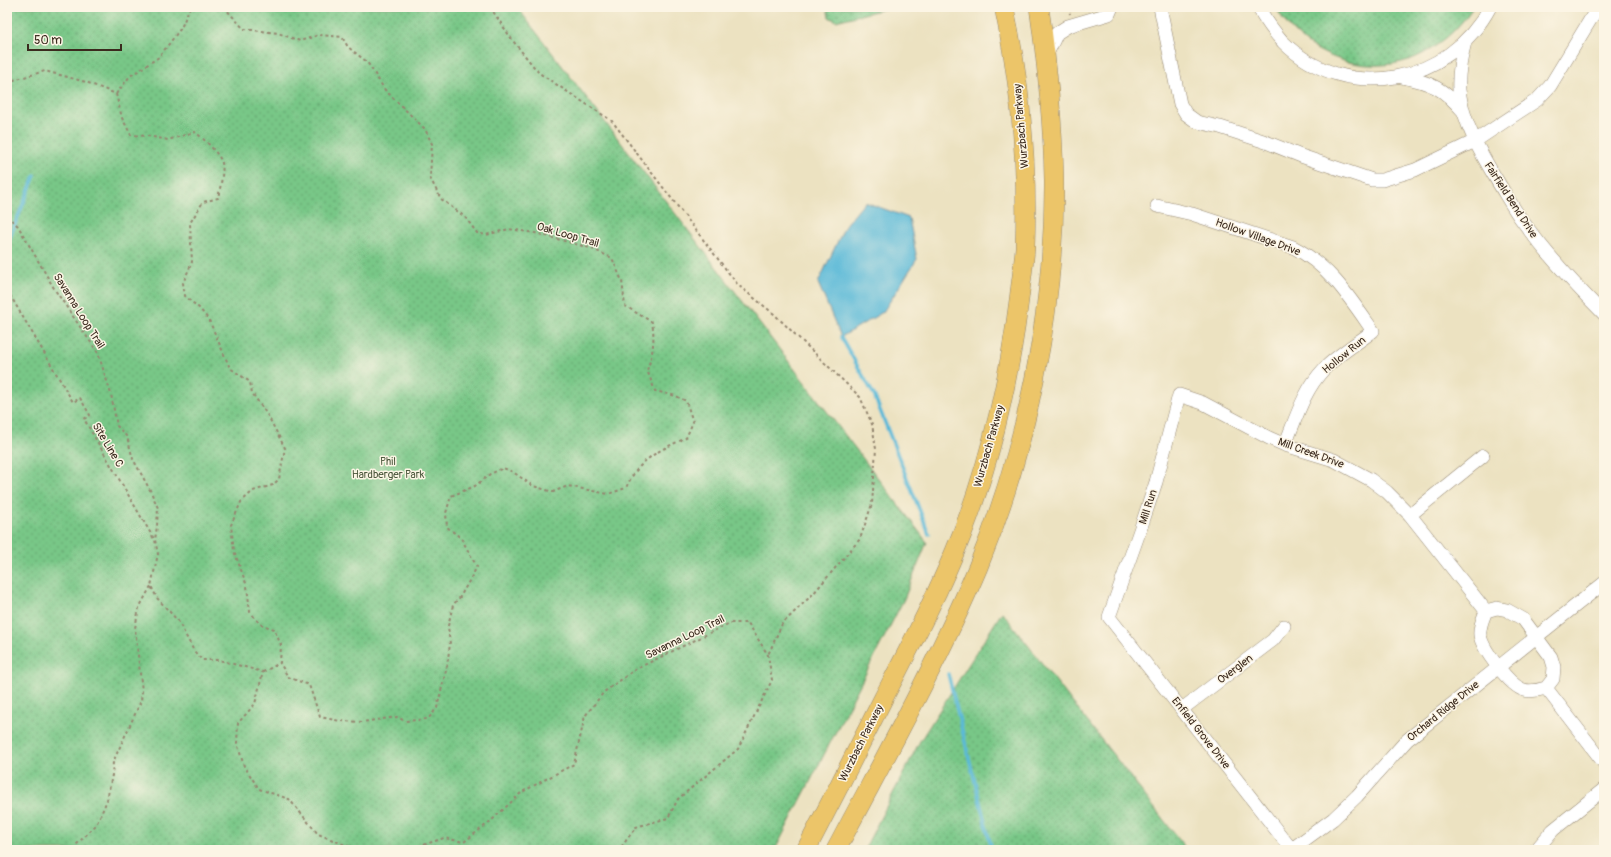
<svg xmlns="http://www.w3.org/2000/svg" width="1611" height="857" viewBox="0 0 1611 857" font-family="Pangolin,sans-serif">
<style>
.park{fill:url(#park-dots);stroke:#5a7852}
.water{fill:#5ab9d8;stroke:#4a727b}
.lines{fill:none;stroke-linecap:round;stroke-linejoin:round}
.stream{stroke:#5ab9d8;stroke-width:3.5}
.minor-casing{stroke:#948670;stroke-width:14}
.highway-casing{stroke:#948670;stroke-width:20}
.path{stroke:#948670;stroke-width:2;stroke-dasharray:3 3;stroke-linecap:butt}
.minor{stroke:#fff;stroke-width:13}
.highway{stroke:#ecc569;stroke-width:19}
.labels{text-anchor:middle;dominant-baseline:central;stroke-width:3;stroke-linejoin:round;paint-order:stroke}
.street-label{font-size:11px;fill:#3b2a1e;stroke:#fcf5e5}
.park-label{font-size:11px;fill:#4d593e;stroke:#fcf5e5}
</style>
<defs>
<pattern id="park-dots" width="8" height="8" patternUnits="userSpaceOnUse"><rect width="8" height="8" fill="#78c787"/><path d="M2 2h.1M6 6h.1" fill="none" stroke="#64a26e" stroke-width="1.8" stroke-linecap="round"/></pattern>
</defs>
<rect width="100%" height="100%" fill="#fcf5e5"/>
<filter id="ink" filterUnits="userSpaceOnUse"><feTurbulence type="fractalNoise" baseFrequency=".025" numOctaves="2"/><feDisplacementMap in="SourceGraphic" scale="8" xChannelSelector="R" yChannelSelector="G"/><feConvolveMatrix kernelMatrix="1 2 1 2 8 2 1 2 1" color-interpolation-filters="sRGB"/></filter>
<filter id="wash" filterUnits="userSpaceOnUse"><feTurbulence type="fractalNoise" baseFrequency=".012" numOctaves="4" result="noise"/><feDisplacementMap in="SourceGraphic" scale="16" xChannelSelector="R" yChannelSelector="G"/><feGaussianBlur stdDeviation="0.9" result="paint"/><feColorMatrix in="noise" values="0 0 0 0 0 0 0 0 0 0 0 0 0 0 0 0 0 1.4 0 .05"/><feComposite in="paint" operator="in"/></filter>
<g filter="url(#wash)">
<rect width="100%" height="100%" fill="#ece2c1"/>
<path class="park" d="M 7,7 L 517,7 L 927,542 L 904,599 L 775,850 L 7,850 Z
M 827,7 L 892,7 L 836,21 L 829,17 Z
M 1276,7 L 1473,7 C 1459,29 1438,48 1414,58 C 1364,78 1300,55 1276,7 Z
M 1002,612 L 1010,622 L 1187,850 L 864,850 L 920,741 Z"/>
<path class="water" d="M 865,202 L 909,218 L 917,259 L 883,312 L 841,337 L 818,283 L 845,226 Z"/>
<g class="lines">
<path class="stream" d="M 7,244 L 35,175
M 841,337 L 874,395 L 929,534
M 948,674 L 992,850"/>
</g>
</g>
<g filter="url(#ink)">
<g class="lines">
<defs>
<path id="minor" d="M 1160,7 L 1180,104 L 1186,114 L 1197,122 L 1220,127 L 1266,142 L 1301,156 L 1372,180 L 1382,180 L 1415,170 L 1475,141 L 1537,100 L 1550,86 L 1598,7
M 1258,7 C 1265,19 1273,31 1283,42 C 1347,105 1449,84 1490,7
M 1465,42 C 1461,57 1458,74 1459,90 C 1463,123 1481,154 1498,182 C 1506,195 1514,210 1524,223 C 1548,256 1575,285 1604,314
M 1046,56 L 1057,33 L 1068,26 L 1109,14 L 1112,7
M 1402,77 C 1431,82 1444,89 1463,111
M 1157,206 L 1192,214 L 1293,247 C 1330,266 1350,298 1373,331 C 1359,342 1336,356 1324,369 C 1304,390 1296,418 1285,445
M 1410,515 L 1483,456
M 1497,608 L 1507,610 L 1523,619 L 1551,657 L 1554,667 L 1553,679 L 1546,688 C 1539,690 1531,692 1524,690 C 1510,686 1482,649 1480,635 C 1479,626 1483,619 1486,611 Z
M 1546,688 L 1604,763
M 1182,709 L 1273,640 L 1284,626
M 1292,849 L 1333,819 L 1357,796 L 1407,740 L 1604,583
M 1292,850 L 1109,617 L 1140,530 L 1156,482 L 1179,395 L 1203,403 L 1269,438 L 1285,445 L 1334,460 L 1371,480 L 1387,492 L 1410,515 L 1486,611
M 1536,850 L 1553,830 L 1604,789"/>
<path id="highway" d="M 806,850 C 832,800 858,749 883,699 C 911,645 940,590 962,534 C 991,459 1009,380 1019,300 C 1021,282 1024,264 1025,247 C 1028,166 1021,86 1004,7
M 836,850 C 885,757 937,664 978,567 C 1027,448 1055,309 1054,180 C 1053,122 1047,64 1039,7"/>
</defs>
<use href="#minor" class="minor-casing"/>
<use href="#highway" class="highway-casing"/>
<path class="path" d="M 490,7 L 513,41 L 539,73 L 612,121 L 738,285 L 774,314 L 860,397 L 872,424 L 876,449 L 872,504 L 860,539 L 813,594 L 782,624 L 768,655
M 1069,7 L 1070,14
M 7,82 L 45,71 L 86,82 L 116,94
M 116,94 L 122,118 L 131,135 L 148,136 L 168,140 L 195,132 C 203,138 219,153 222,163 C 224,171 220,189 218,198 L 203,202 L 190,223 L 192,262 L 183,283 L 185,296 L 199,308 L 209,320 L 230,368 L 250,382 L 252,393 L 268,416 L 285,448 L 279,479 L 273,485 L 253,491 L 241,502 L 231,525 L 234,551 L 247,586 L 250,612 L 260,624 L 274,629 L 281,645 L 280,663 L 288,677 L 309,685 L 320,717 L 340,721 L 362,722 L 397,717 L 405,721 L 428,719 L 437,708 L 447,666 L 450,644 L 448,626 L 453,605 L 460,597 L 477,567 L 461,538 L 447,527 L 446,513 L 451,496 L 475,486 L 490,474 L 503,468 L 513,472 L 533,486 L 553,492 L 568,486 L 608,494 L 626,488 C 638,460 659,450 686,438 L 693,422 L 686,401 L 676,396 L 655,391 L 647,370 C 653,355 655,338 652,322 L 625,306 L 622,281 L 612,258 L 590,248 L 535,233 L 509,229 L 486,235 L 477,233 L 465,217 L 441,199 L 430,178 L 432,144 L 425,129 L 385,90 L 367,62 L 348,47 L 342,37 L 319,35 L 300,41 L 278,33 L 244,29 L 224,7
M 116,94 L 130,76 L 159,57 L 181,28 L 190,7
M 7,216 L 18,226 L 55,290 L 98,353 L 111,394 L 117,426 L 127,437 L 133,459 L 150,490 L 158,508 L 157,526 L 155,540 L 158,554 L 151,586 L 157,598 L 178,621 L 194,651 L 202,660 L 219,660 L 263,672 L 255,704 L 238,723 L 237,743 L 244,766 L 259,789 L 289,799 L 318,834 L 358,850
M 7,290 L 73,402 L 80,398 L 90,415 L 84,419 L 154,539
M 263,672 L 280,663
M 75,850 L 76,845 L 96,825 L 102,812 L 107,800 L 112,775 L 113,762 L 141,701 L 142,691 L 135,628 L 139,608 L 151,586
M 413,850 L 417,847 L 444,838 L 464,842 L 491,821 L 522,792 L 574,764 L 585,716 L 604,692 L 636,669 L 730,623 L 748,623 L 768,655 L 772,680 L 738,749 L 678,799 L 668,818 L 636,827 L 619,850"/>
<use href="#minor" class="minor"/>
<use href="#highway" class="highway"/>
</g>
</g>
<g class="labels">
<g class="street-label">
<text transform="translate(1021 126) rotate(-95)">Wurzbach Parkway</text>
<text transform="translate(1511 200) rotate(57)">Fairfield Bend Drive</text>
<text transform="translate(568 235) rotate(16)">Oak Loop Trail</text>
<text transform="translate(1258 237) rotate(20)">Hollow Village Drive</text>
<text transform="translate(79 311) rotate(58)">Savanna Loop Trail</text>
<text transform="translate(1344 355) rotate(-39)">Hollow Run</text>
<text transform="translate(108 445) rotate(59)">Site Line C</text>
<text transform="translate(989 446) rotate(-74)">Wurzbach Parkway</text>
<text transform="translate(1311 453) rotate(20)">Mill Creek Drive</text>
<text transform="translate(1148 507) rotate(-72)">Mill Run</text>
<text transform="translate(685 637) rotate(-26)">Savanna Loop Trail</text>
<text transform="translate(1235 669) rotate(-37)">Overglen</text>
<text transform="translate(1443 711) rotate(-39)">Orchard Ridge Drive</text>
<text transform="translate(1201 733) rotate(52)">Enfield Grove Drive</text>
<text transform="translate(861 743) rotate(-63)">Wurzbach Parkway</text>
</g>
<g class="park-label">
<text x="388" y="461">Phil<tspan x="388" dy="13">Hardberger Park</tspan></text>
</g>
</g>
<rect width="1611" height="857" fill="none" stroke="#fcf5e5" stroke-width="24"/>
<path d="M28 44v6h93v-6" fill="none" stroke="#3b2a1e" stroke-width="2"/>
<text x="34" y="44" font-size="12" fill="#3b2a1e" stroke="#fcf5e5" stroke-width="3" paint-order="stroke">50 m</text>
</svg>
